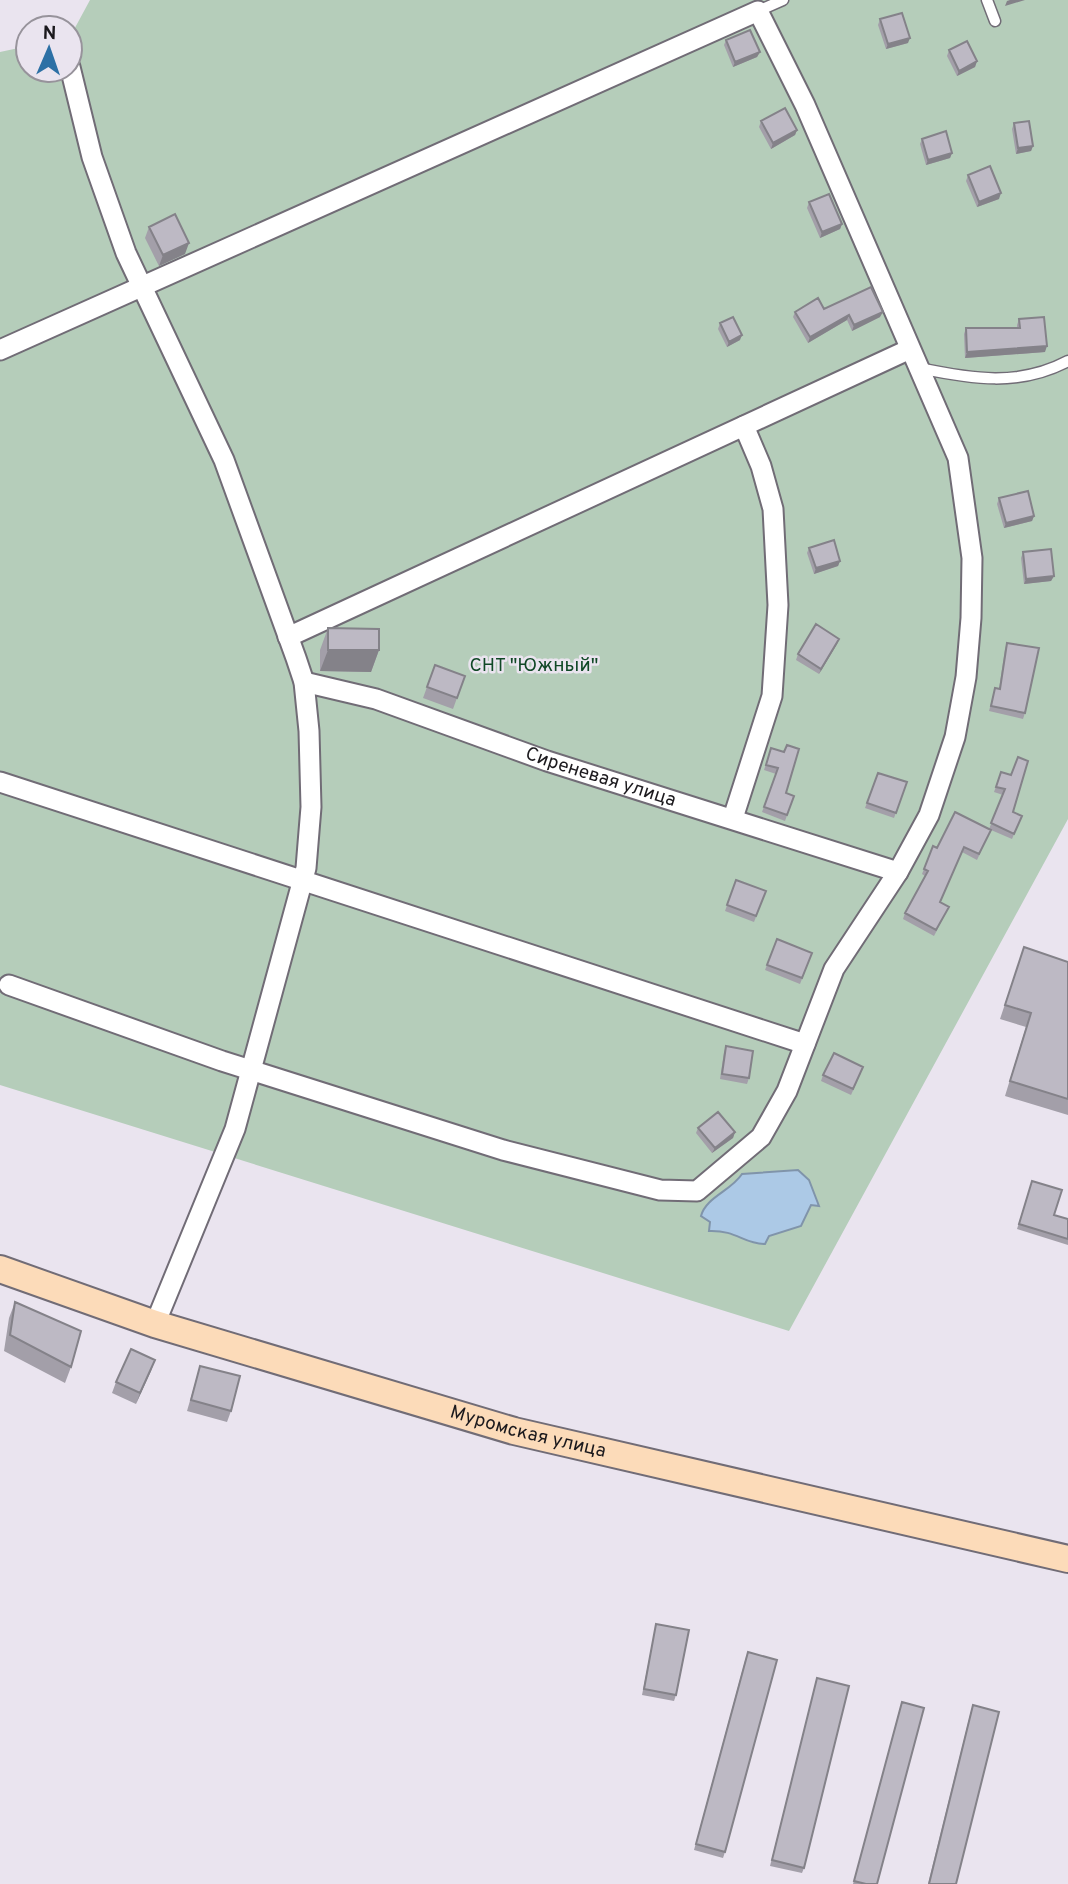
<svg xmlns="http://www.w3.org/2000/svg" width="1068" height="1884" viewBox="0 0 1068 1884" font-family="Overpass,sans-serif">
<style>
.green{fill:#b5cdba}
.water{fill:#acc9e6;stroke:#8094aa;stroke-width:2}
.lines{fill:none;stroke-linecap:round;stroke-linejoin:round}
.service-casing{stroke:#716c76;stroke-width:13}
.minor-casing{stroke:#716c76;stroke-width:23}
.secondary-casing{stroke:#716c76;stroke-width:30}
.service{stroke:#fff;stroke-width:10}
.minor{stroke:#fff;stroke-width:19}
.secondary{stroke:#fcdbb9;stroke-width:26}
.wall{fill:#a39fa9}
.shaded-wall{fill:#848289}
.building{fill:#bdb9c4;stroke:#848289;stroke-width:2}
.labels{text-anchor:middle;dominant-baseline:central;stroke-width:5;stroke-linejoin:round;paint-order:stroke}
.park-label{font-size:19px;fill:#104826;stroke:#eae4ef}
.street-label{font-size:19px;fill:#1b191d;stroke:#eae4ef}
</style>
<rect width="100%" height="100%" fill="#eae4ef"/>
<path class="green" d="M 90,0 L 1068,0 L 1068,819 L 789,1331 L 0,1085 L 0,52 L 28,46 L 28,70 L 70,70 L 70,37 Z"/>
<path class="water" d="M 798,1170 L 809,1180 L 819,1206 L 811,1205 L 801,1226 L 769,1236 L 765,1244 C 743,1244 737,1230 709,1231 L 710,1222 L 701,1216 C 706,1197 731,1191 742,1174 Z"/>
<g class="lines">
<defs>
<path id="service" d="M 987,0 L 995,21
M 758,11 L 783,0
M 919,368 C 972,379 1019,387 1068,361"/>
<g id="minor">
<path d="M 70,67 L 92,157 L 126,253 L 224,460 L 296,658 L 304,682 L 309,731 L 311,807 L 306,868 L 235,1129 L 155,1324"/>
<path d="M 0,350 L 758,11 L 805,105 L 958,458 L 972,558 L 971,618 L 966,677 L 955,737 L 929,815 L 898,872 L 834,969 L 787,1091 L 761,1137 L 697,1191 L 660,1190 L 503,1150 L 222,1061 L 9,985"/>
<path d="M 288,637 L 910,349"/>
<path id="s1" d="M 304,682 L 376,699 L 547,761 L 898,872"/>
<path d="M 0,782 L 805,1044"/>
<path d="M 733,818 L 772,696 L 778,605 L 773,509 L 761,466 L 744,426"/>
</g>
<g id="secondary">
<path id="s2" d="M 0,1269 L 155,1324 L 514,1431 L 1068,1559"/>
</g>
</defs>
<use href="#service" class="service-casing"/>
<use href="#minor" class="minor-casing"/>
<use href="#secondary" class="secondary-casing"/>
<use href="#service" class="service"/>
<use href="#minor" class="minor"/>
<use href="#secondary" class="secondary"/>
</g>
<path class="wall" d="M 880,19 L 908,43 L 886,49 L 878,25 Z
M 726,40 L 760,52 L 757,57 L 733,67 L 724,45 Z
M 949,50 L 977,61 L 975,67 L 957,76 L 947,56 Z
M 761,121 L 797,130 L 795,135 L 771,149 L 759,127 Z
M 1014,123 L 1033,146 L 1031,151 L 1016,154 L 1012,129 Z
M 922,139 L 952,153 L 950,158 L 926,165 L 920,144 Z
M 968,175 L 999,199 L 977,207 L 966,181 Z
M 809,202 L 842,224 L 840,229 L 820,238 L 807,208 Z
M 149,227 L 185,254 L 159,266 L 145,238 Z
M 824,309 L 880,317 L 852,331 L 847,320 L 808,343 L 793,317 L 795,312 Z
M 1019,319 L 1045,352 L 965,358 L 964,334 L 966,328 L 1017,328 L 1017,325 Z
M 720,323 L 740,340 L 727,347 L 718,329 Z
M 999,498 L 1034,516 L 1032,521 L 1004,528 L 997,504 Z
M 809,548 L 840,561 L 838,566 L 814,574 L 807,553 Z
M 1023,552 L 1054,576 L 1051,581 L 1024,584 L 1021,558 Z
M 328,628 L 379,650 L 371,672 L 320,671 L 320,650 Z
M 839,639 L 837,644 L 819,674 L 796,660 L 798,654 Z
M 1007,643 L 1025,713 L 1023,719 L 989,711 L 995,688 L 999,689 L 1005,649 Z
M 435,665 L 465,676 L 453,709 L 423,698 Z
M 771,748 L 786,793 L 794,796 L 785,821 L 762,812 L 776,774 L 764,770 Z
M 1001,772 L 1013,812 L 1022,816 L 1012,839 L 991,830 L 977,860 L 962,852 L 940,903 L 949,907 L 934,936 L 903,919 L 905,913 L 925,876 L 922,874 L 933,846 L 937,848 L 989,829 L 1003,795 L 994,792 Z
M 878,773 L 907,782 L 894,818 L 865,808 Z
M 736,880 L 766,891 L 754,922 L 725,911 Z
M 777,939 L 812,953 L 800,984 L 765,970 Z
M 1019,962 L 1068,962 L 1068,1115 L 1005,1096 L 1026,1027 L 1000,1019 Z
M 726,1046 L 749,1078 L 747,1084 L 720,1079 L 724,1052 Z
M 861,1073 L 851,1095 L 821,1081 L 823,1075 Z
M 698,1128 L 735,1132 L 733,1138 L 712,1153 L 696,1133 Z
M 1032,1181 L 1054,1215 L 1068,1219 L 1068,1245 L 1017,1229 Z
M 15,1302 L 71,1367 L 65,1383 L 4,1351 L 9,1318 Z
M 155,1360 L 136,1404 L 112,1393 L 116,1382 Z
M 200,1366 L 231,1411 L 227,1422 L 187,1411 Z
M 656,1624 L 676,1695 L 674,1701 L 642,1695 Z
M 746,1657 L 725,1852 L 723,1858 L 694,1850 Z
M 817,1678 L 804,1868 L 802,1873 L 770,1866 Z
M 902,1702 L 877,1884 L 853,1884 L 900,1708 Z
M 973,1705 L 956,1884 L 928,1884 L 971,1711 Z"/>
<path class="shaded-wall" d="M 1010,0 L 1025,0 L 1005,6 L 1007,1 Z
M 910,38 L 908,43 L 886,49 L 888,44 Z
M 760,52 L 757,57 L 733,67 L 735,62 Z
M 977,61 L 975,67 L 957,76 L 959,71 Z
M 797,130 L 795,135 L 771,149 L 773,143 Z
M 1033,146 L 1031,151 L 1016,154 L 1018,148 Z
M 952,153 L 950,158 L 926,165 L 928,160 Z
M 1001,193 L 999,199 L 977,207 L 979,202 Z
M 842,224 L 840,229 L 820,238 L 822,232 Z
M 189,243 L 185,254 L 159,266 L 163,255 Z
M 883,312 L 880,317 L 852,331 L 854,325 Z
M 849,315 L 847,320 L 808,343 L 810,337 Z
M 742,335 L 740,340 L 727,347 L 729,342 Z
M 1047,346 L 1045,352 L 965,358 L 967,352 Z
M 1034,516 L 1032,521 L 1004,528 L 1006,523 Z
M 840,561 L 838,566 L 814,574 L 816,568 Z
M 1054,576 L 1051,581 L 1024,584 L 1026,579 Z
M 839,639 L 837,644 L 819,674 L 821,669 Z
M 328,650 L 379,650 L 371,672 L 320,671 Z
M 735,1132 L 733,1138 L 712,1153 L 715,1148 Z
M 155,1360 L 151,1371 L 136,1404 L 140,1393 Z"/>
<path class="building" d="M 902,13 L 910,38 L 888,44 L 880,19 Z
M 750,30 L 760,52 L 735,62 L 726,40 Z
M 967,41 L 977,61 L 959,71 L 949,50 Z
M 785,108 L 797,130 L 773,143 L 761,121 Z
M 1029,121 L 1033,146 L 1018,148 L 1014,123 Z
M 946,131 L 952,153 L 928,160 L 922,139 Z
M 990,166 L 1001,193 L 979,202 L 968,175 Z
M 829,194 L 842,224 L 822,232 L 809,202 Z
M 175,214 L 189,243 L 163,255 L 149,227 Z
M 871,287 L 883,312 L 854,325 L 849,315 L 810,337 L 795,312 L 818,298 L 824,309 Z
M 733,317 L 742,335 L 729,342 L 720,323 Z
M 1044,317 L 1047,346 L 967,352 L 966,328 L 1020,328 L 1019,319 Z
M 1028,491 L 1034,516 L 1006,523 L 999,498 Z
M 834,540 L 840,561 L 816,568 L 809,548 Z
M 1051,549 L 1054,576 L 1026,579 L 1023,552 Z
M 816,624 L 839,639 L 821,669 L 798,654 Z
M 328,628 L 379,629 L 379,650 L 328,650 Z
M 1007,643 L 1039,648 L 1025,713 L 991,706 L 995,688 L 1000,689 Z
M 435,665 L 465,676 L 457,698 L 427,687 Z
M 787,745 L 799,749 L 786,793 L 794,796 L 787,815 L 764,807 L 778,768 L 766,765 L 771,748 L 784,752 Z
M 1018,757 L 1028,761 L 1013,812 L 1022,816 L 1014,834 L 991,823 L 1005,789 L 996,787 L 1001,772 L 1011,775 Z
M 878,773 L 907,782 L 896,813 L 867,803 Z
M 955,812 L 991,830 L 979,854 L 964,847 L 940,902 L 949,907 L 936,930 L 905,913 L 928,871 L 924,869 L 933,846 L 937,848 Z
M 736,880 L 766,891 L 756,916 L 727,905 Z
M 777,939 L 812,953 L 802,978 L 767,965 Z
M 1024,947 L 1068,962 L 1068,1099 L 1010,1081 L 1031,1013 L 1005,1005 Z
M 726,1046 L 753,1051 L 749,1078 L 722,1074 Z
M 834,1053 L 863,1067 L 853,1089 L 823,1075 Z
M 718,1112 L 735,1132 L 715,1148 L 698,1128 Z
M 1032,1181 L 1062,1190 L 1054,1215 L 1068,1219 L 1068,1239 L 1019,1224 Z
M 15,1302 L 81,1331 L 71,1367 L 10,1335 Z
M 131,1349 L 155,1360 L 140,1393 L 116,1382 Z
M 200,1366 L 240,1376 L 231,1411 L 191,1400 Z
M 656,1624 L 689,1630 L 676,1695 L 644,1689 Z
M 748,1652 L 777,1660 L 725,1852 L 696,1844 Z
M 817,1678 L 849,1686 L 804,1868 L 772,1860 Z
M 902,1702 L 924,1708 L 877,1884 L 866,1884 L 854,1881 Z
M 973,1705 L 999,1712 L 956,1884 L 929,1884 Z"/>
<g class="labels">
<g class="park-label">
<text x="534" y="666">СНТ "Южный"</text>
</g>
<g class="street-label">
<text stroke="none"><textPath href="#s1" startOffset="312">Сиреневая улица</textPath></text>
<text stroke="none"><textPath href="#s2" startOffset="553">Муромская улица</textPath></text>
</g>
</g>
<g transform="translate(49 49) rotate(2)"><circle r="33" fill="#eae4ef" stroke="#97939b" stroke-width="2"/>
<path d="M0-5L12 26L0 18L-12 26Z" fill="#2d70a5"/>
<text y="-10" font-size="19" font-weight="bold" text-anchor="middle" fill="#1b191d">N</text>
</g>
</svg>
